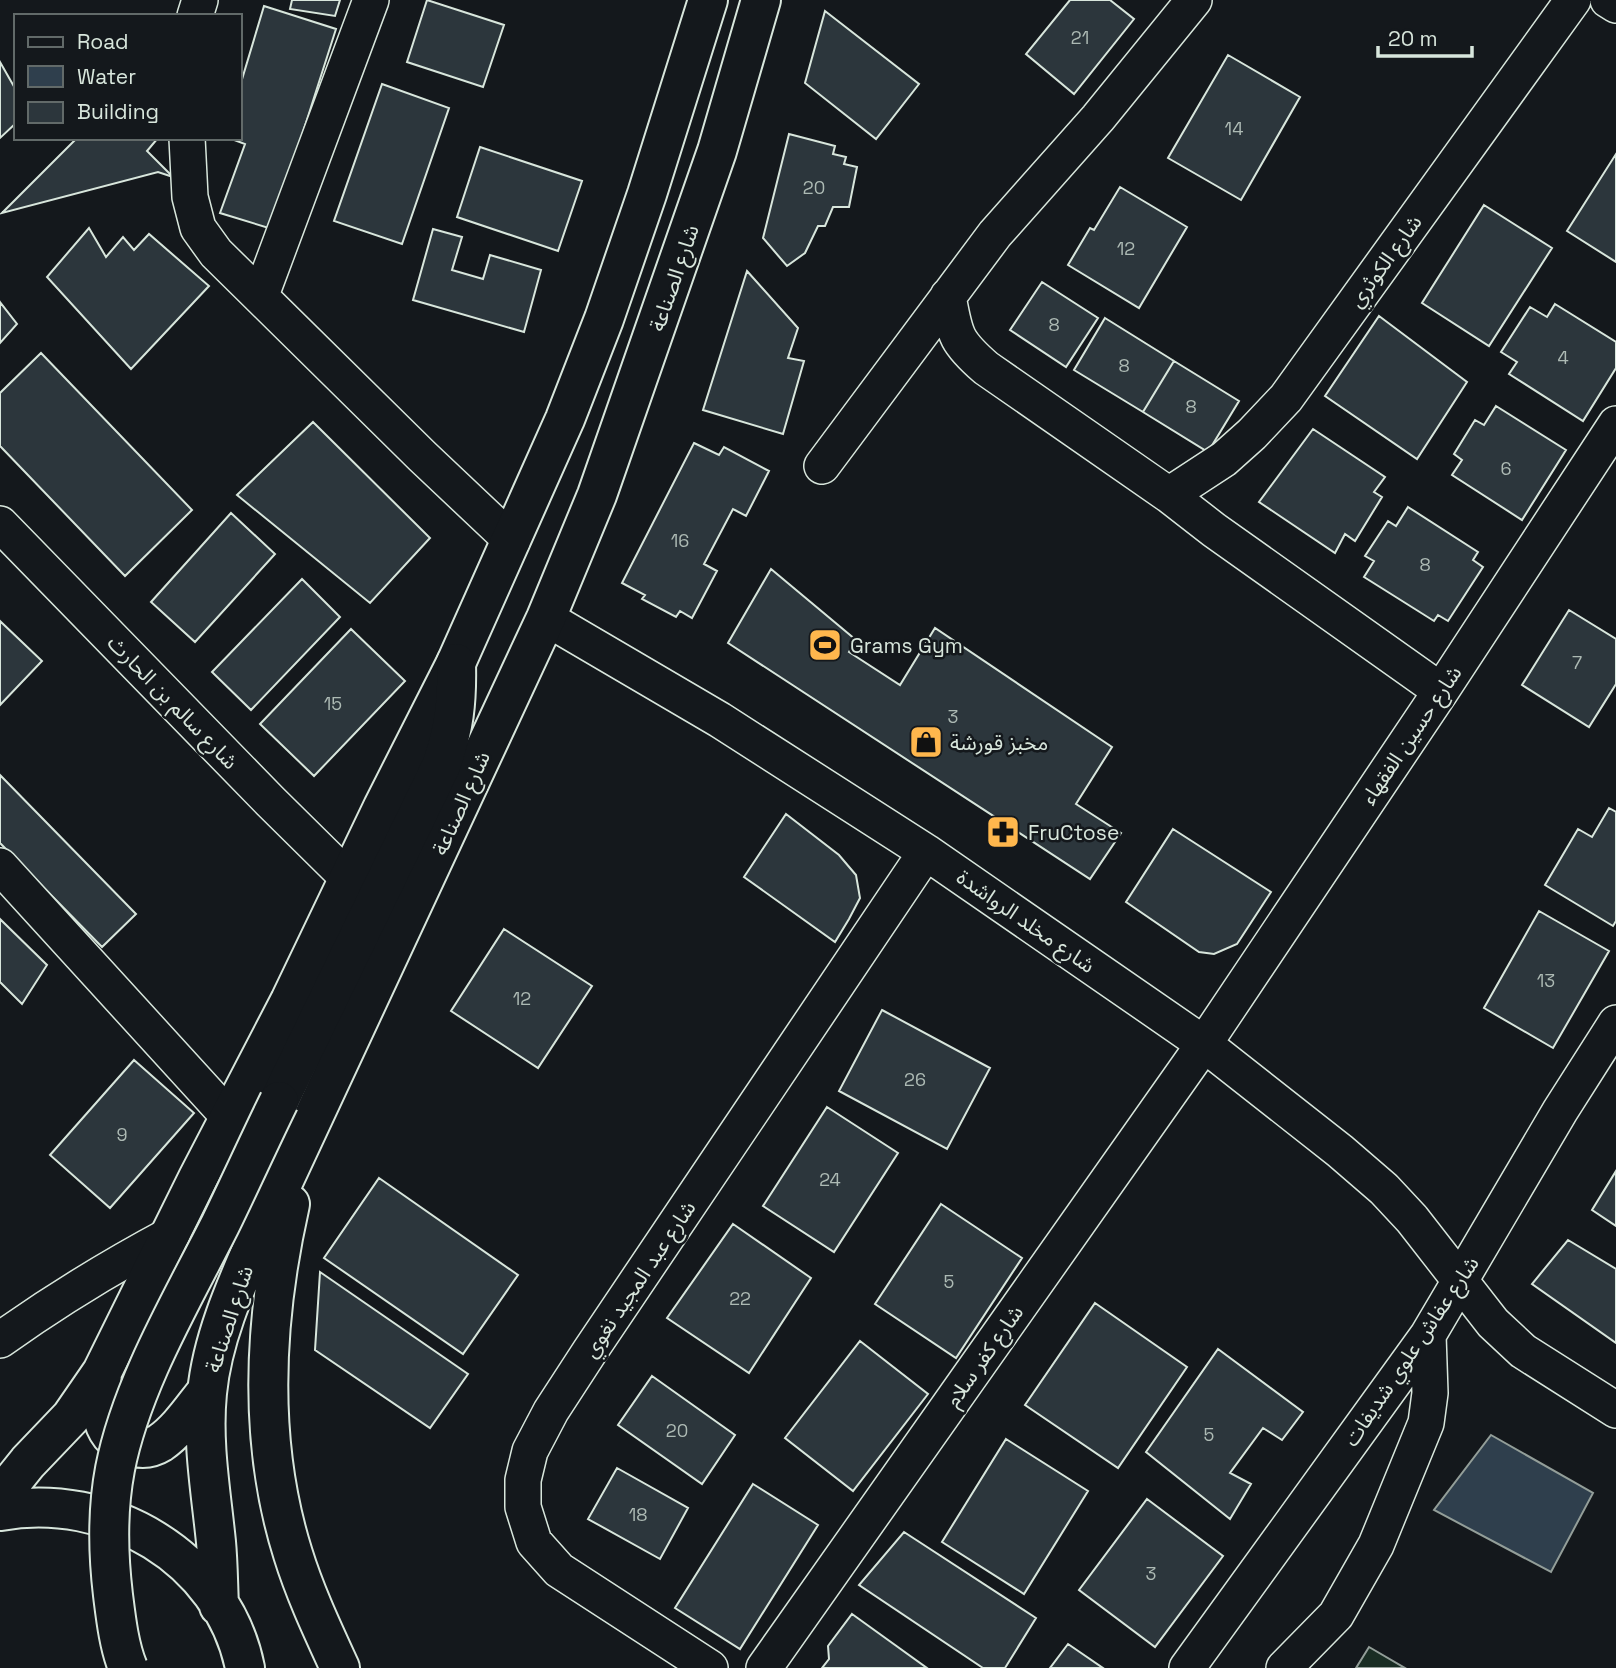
<svg xmlns="http://www.w3.org/2000/svg" width="1616" height="1668" viewBox="0 0 1616 1668" font-family="'Space Grotesk','Noto Sans Arabic',sans-serif">
<style>
.green{fill:#1a2d24;stroke:#939e99;stroke-width:2}
.water{fill:#2f3f4d;stroke:#939e99;stroke-width:2}
.building{fill:#2c363c;stroke:#d8e6dc;stroke-width:2}
.lines{fill:none;stroke-linecap:round;stroke-linejoin:round}
.minor-casing{stroke:#d8e6dc;stroke-width:38}
.major-casing{stroke:#d8e6dc;stroke-width:42}
.highway-casing{stroke:#d8e6dc;stroke-width:42}
.minor{stroke:#14181c;stroke-width:35}
.major{stroke:#14181c;stroke-width:38}
.highway{stroke:#14181c;stroke-width:38}
.highway-bridge-casing{stroke:#d8e6dc;stroke-width:42;stroke-linecap:butt}
.highway-bridge{stroke:#14181c;stroke-width:38}
.labels{text-anchor:middle;dominant-baseline:central;stroke-width:5;stroke-linejoin:round;paint-order:stroke}
.number-label{font-size:18px;fill:#adbab4}
.street-label{font-size:21px;fill:#d8e6dc;stroke:#14181c}
.poi-label{font-size:21px;fill:#d8e6dc;stroke:#14181c;text-anchor:start}
</style>
<rect width="100%" height="100%" fill="#14181c"/>
<path class="green" d="M 1369,1647 L 1405,1668 L 1356,1668 Z"/>
<path class="water" d="M 1491,1435 L 1593,1493 L 1551,1572 L 1434,1510 Z"/>
<path class="building" d="M 292,0 L 340,0 L 335,16 L 290,9 Z
M 427,0 L 504,25 L 483,87 L 407,62 Z
M 1070,0 L 1110,0 L 1134,19 L 1074,94 L 1026,54 Z
M 264,6 L 336,29 L 272,229 L 220,213 L 245,144 L 229,138 L 240,138 L 240,86 Z
M 825,11 L 919,84 L 876,139 L 805,83 Z
M 1228,55 L 1300,97 L 1241,200 L 1168,158 Z
M 0,62 L 16,90 L 16,123 L 0,138 Z
M 382,84 L 449,108 L 402,244 L 334,221 Z
M 789,134 L 835,146 L 833,154 L 846,157 L 844,164 L 857,167 L 849,207 L 833,207 L 825,226 L 818,226 L 805,253 L 787,266 L 763,238 Z
M 77,138 L 158,138 L 147,151 L 173,177 L 158,172 L 2,213 Z
M 480,147 L 582,181 L 558,251 L 457,217 Z
M 1616,154 L 1616,262 L 1567,231 Z
M 1120,187 L 1187,227 L 1139,308 L 1068,265 L 1090,228 L 1094,230 Z
M 1484,205 L 1552,248 L 1489,346 L 1422,303 Z
M 89,228 L 106,257 L 123,237 L 134,250 L 149,234 L 209,286 L 131,369 L 47,277 Z
M 433,229 L 462,237 L 452,270 L 483,279 L 490,255 L 541,270 L 524,332 L 413,300 Z
M 747,271 L 798,328 L 788,358 L 804,361 L 783,434 L 703,410 Z
M 1042,282 L 1098,318 L 1066,367 L 1010,330 Z
M 0,302 L 17,324 L 0,343 Z
M 1555,304 L 1616,342 L 1616,368 L 1583,421 L 1509,374 L 1517,362 L 1501,352 L 1530,307 L 1547,317 Z
M 1379,316 L 1467,382 L 1417,459 L 1325,396 Z
M 1105,318 L 1174,361 L 1143,412 L 1074,370 Z
M 41,353 L 192,510 L 125,576 L 0,446 L 0,393 Z
M 1174,361 L 1239,401 L 1208,452 L 1143,412 Z
M 1496,406 L 1566,450 L 1522,520 L 1452,475 L 1462,460 L 1454,454 L 1475,420 L 1484,425 Z
M 313,422 L 430,538 L 370,603 L 237,495 Z
M 1313,429 L 1385,477 L 1374,492 L 1382,497 L 1355,541 L 1345,534 L 1335,553 L 1259,502 Z
M 694,443 L 719,455 L 724,447 L 769,471 L 746,516 L 733,509 L 704,564 L 717,571 L 692,618 L 680,611 L 676,617 L 642,599 L 645,595 L 622,583 Z
M 1408,507 L 1478,552 L 1473,560 L 1483,567 L 1448,621 L 1438,615 L 1434,621 L 1364,577 L 1374,561 L 1365,556 L 1388,521 L 1396,526 Z
M 231,513 L 275,554 L 195,642 L 151,602 Z
M 771,569 L 856,640 L 849,652 L 900,685 L 935,628 L 1112,747 L 1076,804 L 1121,833 L 1090,879 L 728,643 Z
M 302,579 L 340,617 L 251,710 L 212,672 Z
M 1569,610 L 1616,639 L 1616,684 L 1589,727 L 1522,685 Z
M 0,621 L 42,661 L 0,705 Z
M 351,629 L 405,681 L 314,776 L 260,724 Z
M 0,775 L 136,914 L 102,947 L 0,843 Z
M 1609,808 L 1616,812 L 1616,921 L 1613,926 L 1545,885 L 1578,829 L 1592,837 Z
M 786,814 L 839,855 L 856,875 L 860,898 L 849,919 L 835,942 L 744,877 Z
M 1173,829 L 1271,892 L 1237,944 L 1214,954 L 1199,952 L 1126,902 Z
M 1539,911 L 1609,951 L 1553,1048 L 1484,1008 Z
M 0,919 L 47,965 L 22,1004 L 0,982 Z
M 504,929 L 592,986 L 538,1068 L 451,1011 Z
M 882,1010 L 990,1068 L 947,1149 L 839,1091 Z
M 134,1060 L 194,1113 L 110,1208 L 50,1155 Z
M 827,1107 L 898,1153 L 834,1252 L 763,1206 Z
M 1616,1171 L 1616,1226 L 1592,1210 Z
M 379,1178 L 518,1275 L 463,1354 L 324,1258 Z
M 941,1204 L 1022,1258 L 956,1358 L 875,1304 Z
M 733,1224 L 811,1278 L 749,1373 L 667,1318 Z
M 1568,1240 L 1616,1269 L 1616,1343 L 1532,1284 Z
M 320,1272 L 468,1374 L 430,1428 L 315,1350 Z
M 1095,1303 L 1187,1367 L 1118,1468 L 1025,1405 Z
M 860,1341 L 928,1394 L 853,1491 L 785,1438 Z
M 1218,1349 L 1303,1412 L 1282,1440 L 1263,1428 L 1230,1473 L 1251,1484 L 1230,1519 L 1146,1452 Z
M 652,1376 L 735,1435 L 702,1484 L 618,1425 Z
M 1006,1439 L 1088,1491 L 1024,1594 L 942,1542 Z
M 617,1468 L 688,1508 L 660,1559 L 588,1519 Z
M 753,1484 L 818,1525 L 740,1649 L 675,1608 Z
M 1147,1499 L 1223,1556 L 1155,1647 L 1079,1590 Z
M 904,1532 L 1036,1618 L 1005,1668 L 983,1668 L 859,1585 Z
M 852,1614 L 927,1668 L 822,1668 L 829,1659 L 828,1646 Z
M 1068,1644 L 1103,1668 L 1050,1668 Z"/>
<g class="lines">
<defs>
<path id="minor" d="M 1608,0 L 1616,5
M 195,16 L 200,0
M 187,138 L 190,197 L 198,228 L 216,253 L 422,456 L 512,541
M 261,295 L 371,0
M 948,296 C 955,335 955,341 986,368 L 1169,495 L 1214,530 L 1441,691
M 822,466 L 995,234 L 1098,118 L 1194,0
M 1169,495 L 1224,459 L 1252,434 L 1286,398 L 1573,0
M 0,524 L 270,801 L 348,878
M 546,618 L 720,720 L 926,852 L 1204,1044 L 1340,1151 L 1384,1189 L 1412,1219 L 1493,1323 L 1523,1351 L 1616,1410
M 0,866 L 229,1117
M 0,1340 C 56,1300 112,1266 172,1234
M 710,1668 L 559,1570 L 534,1542 L 523,1507 L 523,1480 L 530,1451 L 551,1411 L 590,1351 L 926,852
M 764,1668 L 1204,1044 L 1441,691 L 1616,424
M 1187,1668 L 1428,1335 L 1560,1111 L 1616,1023
M 1284,1668 L 1336,1615 L 1376,1545 L 1426,1423 L 1430,1393 L 1428,1335"/>
<path id="major" d="M 290,1204 C 264,1319 257,1440 293,1554 C 305,1593 323,1631 340,1668
M 102,1372 C 100,1402 96,1440 134,1447 C 143,1449 152,1448 160,1443 C 179,1430 193,1408 207,1391
M 0,1497 L 28,1462 L 71,1417 L 102,1372 L 198,1178 L 290,1001 L 383,807 L 456,663 L 565,419 L 604,319 L 647,194 L 708,0
M 0,1511 C 107,1491 223,1557 245,1668
M 219,1606 C 218,1585 218,1563 216,1542 C 211,1492 202,1443 207,1393 C 212,1340 235,1288 256,1240 L 546,618 L 597,495 L 717,151 L 761,0"/>
<path id="highway" d="M 279,1101 L 441,766 C 454,729 457,702 456,663"/>
</defs>
<use href="#minor" class="minor-casing"/>
<use href="#major" class="major-casing"/>
<use href="#highway" class="highway-casing"/>
<use href="#minor" class="minor"/>
<use href="#major" class="major"/>
<use href="#highway" class="highway"/>
<defs>
<path id="highway-bridge" d="M 128,1668 C 119,1646 116,1619 113,1595 C 108,1553 107,1511 115,1469 C 131,1386 182,1300 220,1225 C 240,1184 259,1142 279,1101"/>
</defs>
<use href="#highway-bridge" class="highway-bridge-casing"/>
<use href="#highway-bridge" class="highway-bridge"/>
</g>
<defs>
<symbol id="stadium-square" viewBox="-11 -11 22 22"><rect x="-9" y="-9" width="18" height="18" rx="4" fill="#ffb74d" stroke="#14181c"/><path d="M0-5a6.5 5 0 1 0 0 10a6.5 5 0 1 0 0-10ZM-3.5-1.8h7v3.6h-7Z" fill="#111"/></symbol>
<symbol id="shop-square" viewBox="-11 -11 22 22"><rect x="-9" y="-9" width="18" height="18" rx="4" fill="#ffb74d" stroke="#14181c"/><path d="M-5-2.5h2.3a2.7 3.5 0 0 1 5.4 0H5L5.5 6h-11ZM-1.5-2.5h3a1.5 2.3 0 0 0-3 0Z" fill="#111"/></symbol>
<symbol id="pharmacy-square" viewBox="-11 -11 22 22"><rect x="-9" y="-9" width="18" height="18" rx="4" fill="#ffb74d" stroke="#14181c"/><path d="M-2-6h4v4h4v4h-4v4h-4v-4h-4v-4h4Z" fill="#111"/></symbol>
</defs>
<g fill-rule="evenodd">
<use href="#stadium-square" x="806" y="626" width="38" height="38"/>
<use href="#shop-square" x="907" y="723" width="38" height="38"/>
<use href="#pharmacy-square" x="984" y="813" width="38" height="38"/>
</g>
<g class="labels">
<g class="number-label">
<text x="1080" y="37">21</text>
<text x="1234" y="128">14</text>
<text x="814" y="187">20</text>
<text x="1126" y="248">12</text>
<text x="1054" y="324">8</text>
<text x="1563" y="357">4</text>
<text x="1124" y="365">8</text>
<text x="1191" y="406">8</text>
<text x="1506" y="468">6</text>
<text x="680" y="540">16</text>
<text x="1425" y="564">8</text>
<text x="1577" y="662">7</text>
<text x="333" y="703">15</text>
<text x="953" y="716">3</text>
<text x="1546" y="980">13</text>
<text x="522" y="998">12</text>
<text x="915" y="1079">26</text>
<text x="122" y="1134">9</text>
<text x="830" y="1179">24</text>
<text x="949" y="1281">5</text>
<text x="740" y="1298">22</text>
<text x="677" y="1430">20</text>
<text x="1209" y="1434">5</text>
<text x="638" y="1514">18</text>
<text x="1151" y="1573">3</text>
</g>
<g class="street-label">
<text transform="translate(1385 261) rotate(-54)">شارع الكوثري</text>
<text transform="translate(674 278) rotate(-71)">شارع الصناعة</text>
<text transform="translate(173 702) rotate(46)">شارع سالم بن الحارث</text>
<text transform="translate(1411 735) rotate(-56)">شارع حسين الفقهاء</text>
<text transform="translate(461 803) rotate(-66)">شارع الصناعة</text>
<text transform="translate(1026 921) rotate(35)">شارع مخلد الرواشدة</text>
<text transform="translate(639 1279) rotate(-56)">شارع عبد المجيد نغوي</text>
<text transform="translate(229 1319) rotate(-72)">شارع الصناعة</text>
<text transform="translate(1411 1351) rotate(-56)">شارع عفاش علوي شديفات</text>
<text transform="translate(984 1356) rotate(-55)">شارع كفر سلام</text>
</g>
<g class="poi-label">
<text x="850" y="645">Grams Gym</text>
<text x="950" y="742">مخبز قورشة</text>
<text x="1028" y="832">FruCtose</text>
</g>
</g>
<rect x="14" y="14" width="228" height="126" fill="#14181c" stroke="#626a69" stroke-width="2"/>
<rect x="28" y="37" width="35" height="10" fill="#14181c" stroke="#626a69" stroke-width="2"/>
<text x="77" y="49" font-size="21" fill="#d8e6dc">Road</text>
<rect x="28" y="66" width="35" height="21" fill="#2f3f4d" stroke="#626a69" stroke-width="2"/>
<text x="77" y="84" font-size="21" fill="#d8e6dc">Water</text>
<rect x="28" y="102" width="35" height="21" fill="#2c363c" stroke="#626a69" stroke-width="2"/>
<text x="77" y="119" font-size="21" fill="#d8e6dc">Building</text>
<path d="M1378 46v10h94v-10" fill="none" stroke="#d8e6dc" stroke-width="3.5"/>
<text x="1388" y="46" font-size="21" fill="#d8e6dc" stroke="#14181c" stroke-width="5" paint-order="stroke">20 m</text>
</svg>
